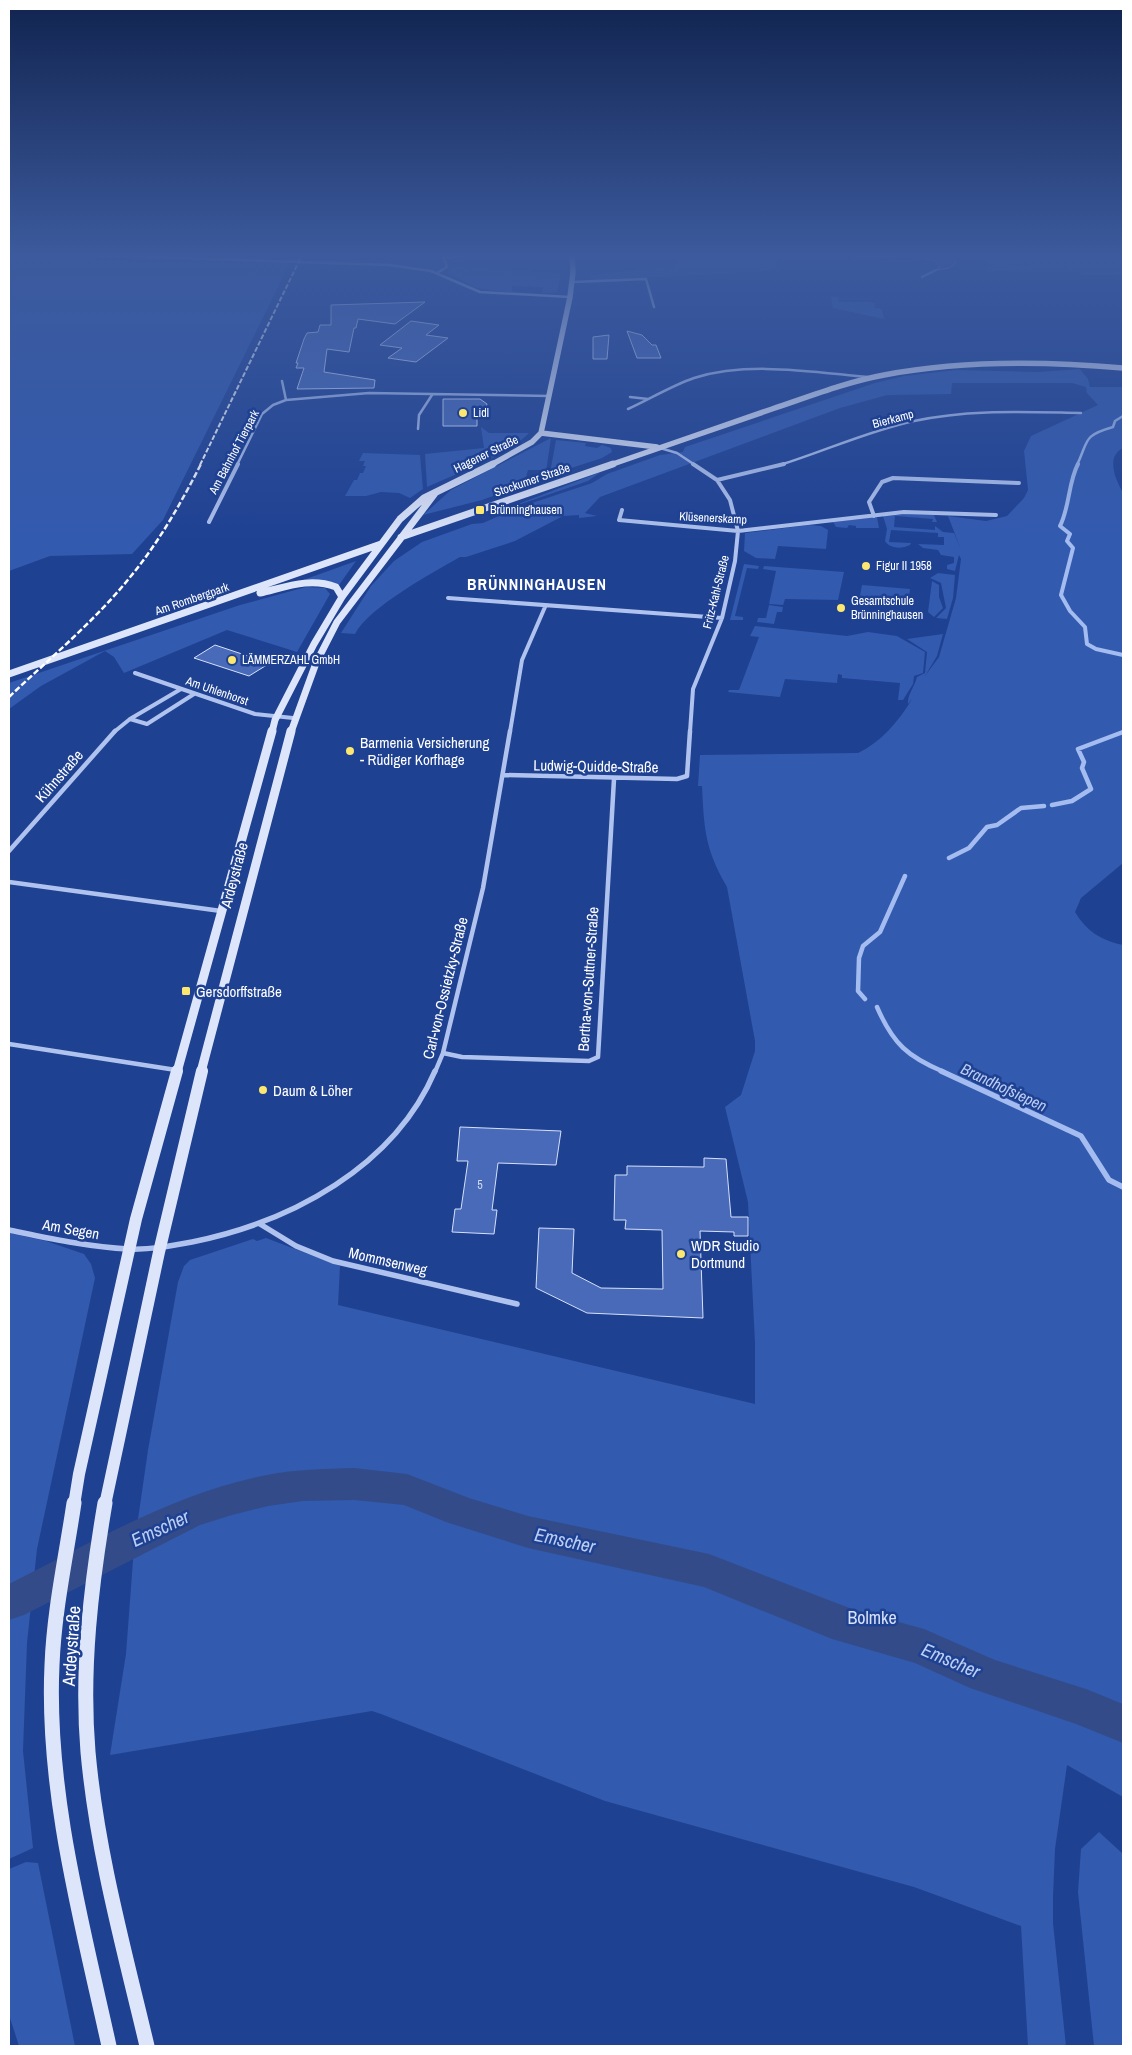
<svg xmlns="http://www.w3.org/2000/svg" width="1132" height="2055" viewBox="0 0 1132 2055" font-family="'Archivo Narrow',sans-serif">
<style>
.green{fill:#325aaf}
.water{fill:#334c89;stroke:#a4bcef}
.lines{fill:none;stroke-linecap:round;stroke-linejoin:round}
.stream-far3{stroke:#a4bcef;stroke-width:2.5}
.stream-far2{stroke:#a4bcef;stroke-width:4}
.stream-far1{stroke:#a4bcef;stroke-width:4.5}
.stream{stroke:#a4bcef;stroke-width:5.5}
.river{fill:#334c89;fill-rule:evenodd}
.building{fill:#486ab9;stroke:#d6e1fa}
.minor-far3{stroke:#b0c3ee;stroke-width:2.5}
.minor-far2{stroke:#b0c3ee;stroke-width:4}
.minor-far1{stroke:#b0c3ee;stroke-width:4.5}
.minor{stroke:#b0c3ee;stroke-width:5.5}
.secondary-far4{stroke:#dde5fa;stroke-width:5.5}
.secondary-far3{stroke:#dde5fa;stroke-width:7}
.secondary-far2{stroke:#dde5fa;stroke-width:9}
.secondary-far1{stroke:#dde5fa;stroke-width:12}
.secondary{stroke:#dde5fa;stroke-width:15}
.rail-far1{stroke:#fff;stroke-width:2;stroke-dasharray:5 2;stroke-linecap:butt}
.rail{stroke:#fff;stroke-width:2.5;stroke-dasharray:6 2.5;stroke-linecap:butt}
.poi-dot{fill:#fce770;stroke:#1f4192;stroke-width:2}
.labels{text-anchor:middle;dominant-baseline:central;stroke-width:5;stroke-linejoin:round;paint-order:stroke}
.far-poi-label{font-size:12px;fill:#fff;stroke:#1f4192;text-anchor:start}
.far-street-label{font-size:12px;fill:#fff;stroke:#1f4192}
.number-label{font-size:12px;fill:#d1daee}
.poi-label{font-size:15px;fill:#fff;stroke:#1f4192;text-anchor:start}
.street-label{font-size:15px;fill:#fff;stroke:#1f4192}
.far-district-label{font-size:16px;font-weight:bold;letter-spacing:1px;fill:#fff;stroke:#1f4192}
.water-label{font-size:16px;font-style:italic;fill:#bccef4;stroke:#1f4192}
.near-park-label{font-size:18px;fill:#d6e1fa;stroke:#1f4192}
.near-street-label{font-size:18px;fill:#fff;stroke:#1f4192}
.near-water-label{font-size:19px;font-style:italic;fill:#bccef4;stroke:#1f4192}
</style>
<rect width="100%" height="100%" fill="#1f4192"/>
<path class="green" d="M 9,255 L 57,255 L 55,257 L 142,262 L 290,263 L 163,520 L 132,554 L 50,556 L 9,571 Z
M 702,255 L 778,255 L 777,268 L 767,271 L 591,281 L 590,275 L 669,267 Z
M 974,255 L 1123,255 L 1123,279 L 1118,275 L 1081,275 L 1079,272 L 987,271 L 984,266 L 994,266 Z
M 453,266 L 561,274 L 557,292 L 542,293 L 543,287 L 512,286 L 512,292 L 506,292 L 477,288 L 447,273 Z
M 831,297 L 838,297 L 839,302 L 871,302 L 875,304 L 874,308 L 882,309 L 884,319 L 833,308 Z
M 1080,369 L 1088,379 L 1090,387 L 1123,387 L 1123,448 C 1105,457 1116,480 1123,493 L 1123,863 L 1081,898 L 1075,912 C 1086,931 1102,941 1123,945 L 1123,1797 L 1067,1765 L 1055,1849 L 1053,1897 L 1053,1923 L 1066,2046 L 1028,2046 L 1021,1926 L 914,1887 L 605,1801 L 381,1714 L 372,1711 L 110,1755 L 126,1654 L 134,1547 L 148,1450 L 178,1282 L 184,1266 L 190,1260 L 253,1239 L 257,1241 L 266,1238 L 340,1266 L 338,1305 L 755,1404 L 755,1343 L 748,1202 L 725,1107 L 741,1095 L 755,1051 L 755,1041 L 727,887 C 705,849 704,829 702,786 L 698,786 L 700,755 L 858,753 C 881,742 899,721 912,699 L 908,704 C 907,695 915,686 917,677 L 925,673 L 927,652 L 907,639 L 943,634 L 937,656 L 925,676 L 939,657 L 956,598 L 961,559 L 959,555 L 955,571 L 947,569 L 947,565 L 954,563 L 954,557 L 941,555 L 938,550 L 923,548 L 918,544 L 944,545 L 944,537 L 938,537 L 938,533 L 891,530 L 889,542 L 911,543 L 910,545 C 902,549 890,549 885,541 L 887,529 L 883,516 L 912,514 L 934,515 L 937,522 L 932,522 L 933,519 L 895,516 L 894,527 L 935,530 L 935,526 L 943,532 L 954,533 L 960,547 L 948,516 L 986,521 L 1007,516 L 1024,498 L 1028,490 L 1024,451 L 1031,436 L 1098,405 L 1087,393 L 1086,387 L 1072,383 L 952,383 L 951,394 L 887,395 L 840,408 L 600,497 L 585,513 L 597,516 L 579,518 L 579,515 L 563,516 L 515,541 L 466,557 L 460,557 C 432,573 369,607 355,634 L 341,633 L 371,586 L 394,561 L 422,542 L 472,524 L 483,523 L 501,515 L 513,513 L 532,503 L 592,483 L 607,474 L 660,455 L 683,452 L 685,447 L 875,383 L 904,376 L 956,370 L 1038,372 Z
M 481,427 L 489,433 L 529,433 C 504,458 459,472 427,487 L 425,454 L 484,448 Z
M 551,438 L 546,472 L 549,476 L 540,479 L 542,470 L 528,470 L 524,485 L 482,500 L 423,515 L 451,490 Z
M 556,440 L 586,443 L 585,446 L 597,448 L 602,445 L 611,448 L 612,452 L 602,458 L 553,474 L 550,473 Z
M 363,453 L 420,455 L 423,489 L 410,498 L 399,493 L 381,492 L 366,496 L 345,496 L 354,480 L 357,480 L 360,473 L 363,473 L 366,466 L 363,466 L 365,461 L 359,461 Z
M 601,472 L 588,481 L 498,512 Z
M 877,517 L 879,528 L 856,528 L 856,526 L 849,525 L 847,528 L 836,527 L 833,522 Z
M 809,525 L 821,526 L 828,530 L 826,549 L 778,546 L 775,559 L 756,558 L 744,551 L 745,533 Z
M 356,561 L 339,585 L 292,584 Z
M 744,564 L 759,566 L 758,569 L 747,568 L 735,616 L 743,617 L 743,620 L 730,620 Z
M 764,566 L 844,572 L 838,600 L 785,599 L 783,605 L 769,604 L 776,571 L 763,569 Z
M 938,573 L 955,575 L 953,598 L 947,619 L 936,618 L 946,608 L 941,583 L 930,578 Z
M 932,581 L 939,585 L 939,597 L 943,608 L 934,617 L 928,612 Z
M 862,585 L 910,589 L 908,605 L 859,601 Z
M 306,587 L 325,588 L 330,594 L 297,652 L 227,630 L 124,673 L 114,657 L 105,651 L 41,686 L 9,709 L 9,683 L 240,605 Z
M 769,605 L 783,607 L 782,612 L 777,612 L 774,624 L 757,622 L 758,618 L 766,618 Z
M 755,626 L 847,636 L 868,632 L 897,636 L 925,652 L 923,673 L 914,676 L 913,684 L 903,700 L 898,700 L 900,683 L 842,678 L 842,675 L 838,674 L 837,683 L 785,679 L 780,697 L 728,692 L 729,690 L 739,690 L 759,637 L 750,636 Z
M 9,1233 L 46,1241 L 84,1254 L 91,1264 L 95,1278 L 37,1549 L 27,1643 L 23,1751 L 33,1848 L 9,1859 Z
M 1099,1832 L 1123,1854 L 1123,2046 L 1094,2046 L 1078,1892 L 1081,1849 Z
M 26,1862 L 38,1863 L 75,2046 L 19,2046 L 9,2015 L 9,1869 Z"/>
<path class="water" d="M 909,255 L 950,255 L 956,262 L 950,268 L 936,270 L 940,267 L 936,261 Z"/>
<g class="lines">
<path class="stream-far3" d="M 856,257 L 913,256
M 922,277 L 936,270
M 1077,465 C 1089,440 1082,436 1113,427 L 1115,421 L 1123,416"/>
<path class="stream-far2" d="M 1078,464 C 1068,483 1070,506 1060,526 L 1070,534 L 1067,541 L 1073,548 L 1061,595 L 1070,611 L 1085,627 L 1087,644 L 1096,649 L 1123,655"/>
<path class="stream-far1" d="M 1052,805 L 1072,801 L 1091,789 L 1082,768 L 1084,762 L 1078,749 L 1123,732
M 949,858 L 969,848 L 987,827 L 997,825 L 1021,808 L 1044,806
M 865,999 L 858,991 L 859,958 L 863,946 L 880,932 L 905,876
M 877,1007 C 893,1044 908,1057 944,1072"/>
<path class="stream" d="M 941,1071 L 1081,1136 L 1109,1180 L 1123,1187"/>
<path class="river" d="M 354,1468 L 407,1474 L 469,1498 L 528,1516 L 709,1554 L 852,1609 L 924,1629 L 995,1660 L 1086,1689 L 1123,1704 L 1123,1743 L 1076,1724 L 970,1688 L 915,1663 L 832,1639 L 704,1587 L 528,1548 L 446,1522 L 404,1505 L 354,1500 L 303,1501 L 268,1506 L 232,1515 L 200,1525 L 24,1615 L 9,1620 L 9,1584 C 92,1542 175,1493 267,1475 C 296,1469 325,1469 354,1468 Z"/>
</g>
<path class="building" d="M 425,302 L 395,324 L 358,319 L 356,328 L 354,328 L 349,352 L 327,349 L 324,372 L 375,380 L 374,388 L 297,389 L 304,368 L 296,368 L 298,363 L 296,363 L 304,339 L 307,333 L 318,332 L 320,325 L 331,325 L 331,305 Z
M 411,321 L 439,325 L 426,335 L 448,338 L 416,362 L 388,358 L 402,348 L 380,345 Z
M 627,331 L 642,335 L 652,345 L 656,345 L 661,358 L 637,358 Z
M 609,335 L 607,359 L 593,359 L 593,337 Z
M 443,399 L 480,399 L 487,404 L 484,415 L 477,415 L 477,426 L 443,426 Z
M 215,645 L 245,655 L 270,663 L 249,676 L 194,658 Z
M 460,1127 L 561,1131 L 556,1165 L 498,1163 L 492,1210 L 497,1210 L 494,1234 L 452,1232 L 455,1209 L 461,1209 L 468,1161 L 457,1161 Z
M 704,1158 L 726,1159 L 731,1217 L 748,1217 L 748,1236 L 734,1236 L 734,1232 L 700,1231 L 703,1318 L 587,1313 L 536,1288 L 539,1228 L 574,1229 L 572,1273 L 601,1288 L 663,1289 L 662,1230 L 625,1229 L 626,1220 L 614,1220 L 615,1175 L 627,1175 L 627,1166 L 704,1167 Z"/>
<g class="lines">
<path class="minor-far3" d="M 87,255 L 389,265 L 431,271 L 480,292 L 570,297
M 445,258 L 470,255
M 437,273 L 447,267 L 443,255
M 573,282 L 646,279 L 654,307
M 282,381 L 286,400
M 630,397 L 648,399
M 628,409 C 650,399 671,386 694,378 C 748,361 812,372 868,377
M 418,429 L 419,415 L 432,395
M 660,448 L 677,453 L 695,465
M 237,465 L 262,414 L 273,405 L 286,400 L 369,393 L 550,396
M 780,465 C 825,451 868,431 914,421 C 969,409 1025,412 1081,413"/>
<path class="minor-far2" d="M 717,480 L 784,464
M 622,510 L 619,520 L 738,531 L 904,512 L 996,515
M 874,516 L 869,502 L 882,482 L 893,478 L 1019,483
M 209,522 L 238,464
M 448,598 L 722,618
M 135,673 L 255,714 L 293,718
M 130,719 L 147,724 L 194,694
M 114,732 L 130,719 L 181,689
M 510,732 L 522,660 L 545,607
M 690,732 L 693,689 L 722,618 L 735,561 L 738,531 L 730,500 L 717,480 L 693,464"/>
<path class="minor-far1" d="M 503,775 L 677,779 L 687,776 L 690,731
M 9,851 L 115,731
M 9,882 L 221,911
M 9,1044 L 176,1070
M 443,1053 L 462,1057 L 589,1061 L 598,1057 L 614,779
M 435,1072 L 443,1053 L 483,888 L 510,731"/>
<path class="minor" d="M 260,1224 L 296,1246 L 333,1261 L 517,1304
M 9,1230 C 48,1238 88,1247 128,1249 C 150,1250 171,1246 192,1242 C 291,1222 394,1167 435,1071"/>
<path class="secondary-far4" d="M 541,433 L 657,447
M 491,465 L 532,442 L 541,433 L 570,297 L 573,272 L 572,255
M 610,465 C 664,446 718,428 772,409 C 808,397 846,382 884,375 C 963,360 1043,361 1123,368"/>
<path class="secondary-far3" d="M 401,537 L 613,464
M 260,593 C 286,587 310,577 336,587 L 342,597
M 9,674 L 381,544
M 272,732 L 275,720 L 314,644 L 342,597 L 400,519 L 424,498 L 493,464
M 291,732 L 316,663 L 337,622 L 436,492"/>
<path class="secondary-far2" d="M 177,1072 L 272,731
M 201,1072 L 291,731"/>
<path class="secondary-far1" d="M 74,1505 L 79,1474 L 136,1219 L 177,1071
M 105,1505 L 159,1252 L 202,1071"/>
<path class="secondary" d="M 74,1503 C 66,1557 54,1611 52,1665 C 46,1792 82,1923 109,2046
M 105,1503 C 91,1585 81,1669 88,1752 C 97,1852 124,1949 147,2046"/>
<path class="rail-far1" d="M 200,465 L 302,255"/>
<path class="rail" d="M 9,697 C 50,658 95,621 131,576 C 159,542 181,503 201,464"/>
</g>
<linearGradient id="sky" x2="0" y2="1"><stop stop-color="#112450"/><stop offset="0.47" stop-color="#3c5a9d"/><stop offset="1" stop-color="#3c5a9d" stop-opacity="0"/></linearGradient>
<rect width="1132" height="543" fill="url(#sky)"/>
<g class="poi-dot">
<circle cx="463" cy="413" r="5"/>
<rect x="475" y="505" width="10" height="10" rx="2.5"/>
<circle cx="866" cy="566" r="5"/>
<circle cx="841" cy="608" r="5"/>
<circle cx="232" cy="660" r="5"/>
<circle cx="350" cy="751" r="5"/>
<rect x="181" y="986" width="10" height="10" rx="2.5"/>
<circle cx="263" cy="1090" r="5"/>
<circle cx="681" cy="1254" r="5"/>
</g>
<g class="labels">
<g class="far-poi-label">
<text x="473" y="413">Lidl</text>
<text x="490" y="510">Brünninghausen</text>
<text x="876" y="566">Figur II 1958</text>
<text x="851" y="601">Gesamtschule<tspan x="851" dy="14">Brünninghausen</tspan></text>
<text x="242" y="660">LÄMMERZAHL GmbH</text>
</g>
<g class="far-street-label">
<text transform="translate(893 419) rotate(-15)">Bierkamp</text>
<text transform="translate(234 452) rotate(-62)">Am Bahnhof Tierpark</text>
<text transform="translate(486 454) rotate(-26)">Hagener Straße</text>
<text transform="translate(532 480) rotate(-19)">Stockumer Straße</text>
<text transform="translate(713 518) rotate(3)">Klüsenerskamp</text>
<text transform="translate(716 592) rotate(-76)">Fritz-Kahl-Straße</text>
<text transform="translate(192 599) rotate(-19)">Am Rombergpark</text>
<text transform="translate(217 691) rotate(19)">Am Uhlenhorst</text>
</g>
<g class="number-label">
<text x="480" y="1185">5</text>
</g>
<g class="poi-label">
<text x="360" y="742">Barmenia Versicherung<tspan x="360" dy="17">- Rüdiger Korfhage</tspan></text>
<text x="196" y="991">Gersdorffstraße</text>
<text x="273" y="1090">Daum &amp; Löher</text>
<text x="691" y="1245">WDR Studio<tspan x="691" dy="17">Dortmund</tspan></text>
</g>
<g class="street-label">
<text transform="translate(596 766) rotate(1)">Ludwig-Quidde-Straße</text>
<text transform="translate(59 776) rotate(-49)">Kühnstraße</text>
<text transform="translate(234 875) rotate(-75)">Ardeystraße</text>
<text transform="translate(588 979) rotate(-86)">Bertha-von-Suttner-Straße</text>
<text transform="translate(445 988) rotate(-76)">Carl-von-Ossietzky-Straße</text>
<text transform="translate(71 1229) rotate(10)">Am Segen</text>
<text transform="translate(388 1261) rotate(13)">Mommsenweg</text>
</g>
<g class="far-district-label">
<text x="537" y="584">BRÜNNINGHAUSEN</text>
</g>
<g class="water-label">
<text transform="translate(1004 1087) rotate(25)">Brandhofsiepen</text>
</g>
<g class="near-park-label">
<text x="872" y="1617">Bolmke</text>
</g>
<g class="near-street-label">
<text transform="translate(71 1646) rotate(-86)">Ardeystraße</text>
</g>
<g class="near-water-label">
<text transform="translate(160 1528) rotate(-25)">Emscher</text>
<text transform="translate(565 1540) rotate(12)">Emscher</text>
<text transform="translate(951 1660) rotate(23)">Emscher</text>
</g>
</g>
<rect width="1132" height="2055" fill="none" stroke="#ffffff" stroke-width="20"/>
</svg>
